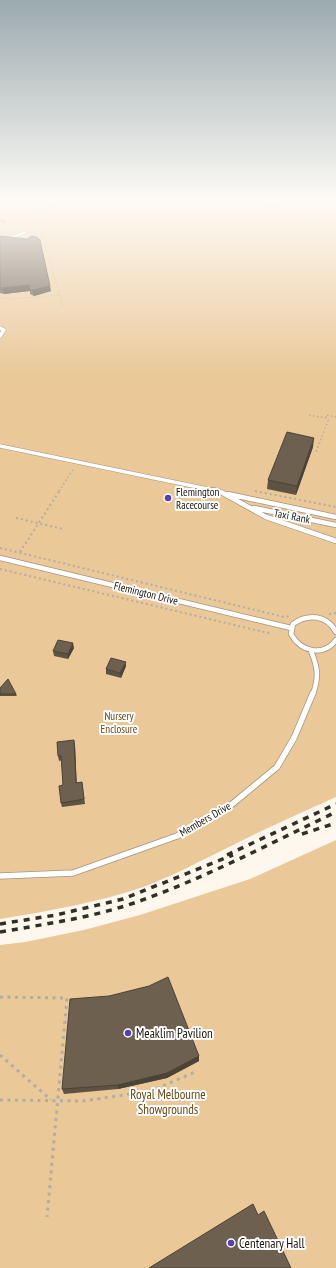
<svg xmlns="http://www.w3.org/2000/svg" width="336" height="1268" viewBox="0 0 336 1268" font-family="'PT Sans Narrow',sans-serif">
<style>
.green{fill:#eac898}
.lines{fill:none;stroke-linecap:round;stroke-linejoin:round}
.stream{stroke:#c99b56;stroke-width:2}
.service-far3-casing{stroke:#a39581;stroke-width:3.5}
.service-far2-casing{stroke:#a39581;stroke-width:4.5}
.service-far1-casing{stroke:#a39581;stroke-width:6}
.service-casing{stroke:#a39581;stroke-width:7}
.path-far3{stroke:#b2ada4;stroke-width:1;stroke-dasharray:1 2;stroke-linecap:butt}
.path-far2{stroke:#b2ada4;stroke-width:1.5;stroke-dasharray:1.5 2.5;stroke-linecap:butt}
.path-far1{stroke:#b2ada4;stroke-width:2;stroke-dasharray:2 3;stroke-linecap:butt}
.path{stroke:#b2ada4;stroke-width:3;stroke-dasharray:3 4.5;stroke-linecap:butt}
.service-far3{stroke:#fff;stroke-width:2.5}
.service-far2{stroke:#fff;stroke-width:3.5}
.service-far1{stroke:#fff;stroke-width:4.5}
.service{stroke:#fff;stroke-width:5.5}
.rail{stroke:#332e26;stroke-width:3.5;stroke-dasharray:6 6;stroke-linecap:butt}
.wall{fill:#5e5343}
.shaded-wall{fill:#4c4337}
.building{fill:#6d604e;stroke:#4c4337}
.poi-dot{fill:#563eb6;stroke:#fff;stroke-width:1.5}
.labels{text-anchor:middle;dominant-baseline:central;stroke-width:4;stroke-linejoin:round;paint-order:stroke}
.poi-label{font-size:11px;fill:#1c170f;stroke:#fff;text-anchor:start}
.street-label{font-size:11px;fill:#1c170f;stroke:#fff}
.park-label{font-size:11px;fill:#694914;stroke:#fff}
.near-poi-label{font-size:13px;fill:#1c170f;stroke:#fff;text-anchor:start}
.near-park-label{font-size:13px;fill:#694914;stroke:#fff}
</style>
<rect width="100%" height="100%" fill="#fdf7ee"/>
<path class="green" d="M 0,199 L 336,199 L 336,797 C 298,814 260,831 223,850 C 196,863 171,877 143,887 C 96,903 48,911 0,919 Z
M 336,840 L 336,1268 L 0,1268 L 0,945 L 25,942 L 84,930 L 140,915 L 250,879 Z"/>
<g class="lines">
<path class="stream" d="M 0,220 L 5,222"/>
<defs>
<path id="service-far3" d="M 0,238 L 10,239 L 25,232
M 0,328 L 2,329"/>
<path id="service-far2" d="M 0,328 L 4,330 L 0,336
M 0,446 L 217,491"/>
<path id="service-far1" d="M 212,490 L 221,492 L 266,517 L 336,541
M 228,494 L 336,517
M 254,508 L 336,525
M 0,558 L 291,628
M 336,632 C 327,615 308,613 293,624 L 291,634 C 301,652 323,657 336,640
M 311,651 C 318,668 319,677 313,694"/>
<path id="service" d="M 0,876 L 73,873 L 177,836 L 231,805 L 277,767 L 294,738 L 313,693"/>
</defs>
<use href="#service-far3" class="service-far3-casing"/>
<use href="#service-far2" class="service-far2-casing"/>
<use href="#service-far1" class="service-far1-casing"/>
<use href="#service" class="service-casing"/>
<path class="path-far3" d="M 3,199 C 20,206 37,205 54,199
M 244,199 L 298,213 L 336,227
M 0,208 L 25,211
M 25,225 L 25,211 L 39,213 L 67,199
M 0,229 L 7,229
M 5,232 L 25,220
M 35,237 L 43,238 L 39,213
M 43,238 L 63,306
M 0,298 L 10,299 L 60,295"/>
<path class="path-far2" d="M 309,415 L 326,418 L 328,421 L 316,452
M 326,418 L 326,415 L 336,417
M 59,491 L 74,468"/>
<path class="path-far1" d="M 255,491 L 336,507
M 16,518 L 63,529
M 0,548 L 284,617 L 291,616
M 20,552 L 60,490
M 0,569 L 268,633 L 269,631
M 329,614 L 336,613"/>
<path class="path" d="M 0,997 L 67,998 L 47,1217
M 0,1055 L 51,1100
M 0,1100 L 83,1101 L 151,1091 L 195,1072"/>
<use href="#service-far3" class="service-far3"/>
<use href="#service-far2" class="service-far2"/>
<use href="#service-far1" class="service-far1"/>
<use href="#service" class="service"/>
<path class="rail" d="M 302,834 L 336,823
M 227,855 L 336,804
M 0,924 L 56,915 L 123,899 L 233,855
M 0,932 C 45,924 90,918 134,903 C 203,879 269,844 336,812"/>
</g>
<path class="wall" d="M 0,236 L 51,291 L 34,296 L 30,294 L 30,291 L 4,294 L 0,293 Z
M 313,447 L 296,495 L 267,489 L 268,480 Z
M 74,648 L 68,659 L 54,656 L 53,651 Z
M 126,666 L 121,678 L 106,674 L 106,669 Z
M 0,688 L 16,694 L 17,696 L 0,696 Z
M 75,745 L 76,783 L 82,782 L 85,804 L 62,807 L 61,803 L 63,785 L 62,760 L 59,761 L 58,756 Z
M 199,1056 L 199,1061 L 167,1078 L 118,1089 L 64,1094 L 62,1089 Z"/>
<path class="shaded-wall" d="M 29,285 L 30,291 L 4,294 L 3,288 Z
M 50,286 L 51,291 L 34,296 L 33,290 Z
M 314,438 L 313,447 L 296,495 L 297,486 Z
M 73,643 L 74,648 L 68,659 L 68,654 Z
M 126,662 L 126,666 L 121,678 L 120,673 Z
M 74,740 L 75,745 L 77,788 L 76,783 Z
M 199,1056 L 199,1061 L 167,1078 L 118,1089 L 118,1085 Z"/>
<path class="building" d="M 0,236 L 27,239 L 32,236 L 37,237 L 40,240 L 50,286 L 33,290 L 30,289 L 29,285 L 3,288 L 0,288 L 0,273 L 1,272 L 0,272 Z
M 287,432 L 314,438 L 297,486 L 268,480 Z
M 58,640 L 73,643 L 68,654 L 53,651 Z
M 111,658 L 126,662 L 120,673 L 106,669 Z
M 8,679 L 16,694 L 0,694 L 0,688 Z
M 74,740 L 76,783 L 82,782 L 84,799 L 61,803 L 59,786 L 63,785 L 61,756 L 58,756 L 57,742 Z
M 168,977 L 199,1056 L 167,1073 L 118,1085 L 62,1089 L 70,999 L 109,996 L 149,986 Z
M 253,1204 L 258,1215 L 264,1211 L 291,1268 L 149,1268 Z"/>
<linearGradient id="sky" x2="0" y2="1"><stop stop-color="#9baaae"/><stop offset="0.53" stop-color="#fefbf7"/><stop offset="1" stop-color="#fefbf7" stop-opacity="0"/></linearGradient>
<rect width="336" height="377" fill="url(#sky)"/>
<g class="poi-dot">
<circle cx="168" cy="498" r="4"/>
<circle cx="128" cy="1033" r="4"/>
<circle cx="231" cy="1243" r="4"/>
</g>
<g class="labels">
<g class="poi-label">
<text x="176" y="492">Flemington<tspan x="176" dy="13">Racecourse</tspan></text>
</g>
<g class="street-label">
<text transform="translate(292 516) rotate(11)">Taxi Rank</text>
<text transform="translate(146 593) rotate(14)">Flemington Drive</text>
<text transform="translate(205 819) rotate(-30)">Members Drive</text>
</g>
<g class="park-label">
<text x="119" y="716">Nursery<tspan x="119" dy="13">Enclosure</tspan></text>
</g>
<g class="near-poi-label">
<text x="136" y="1033">Meaklim Pavilion</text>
<text x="239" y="1243">Centenary Hall</text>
</g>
<g class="near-park-label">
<text x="168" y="1094">Royal Melbourne<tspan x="168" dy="15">Showgrounds</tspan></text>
</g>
</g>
</svg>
